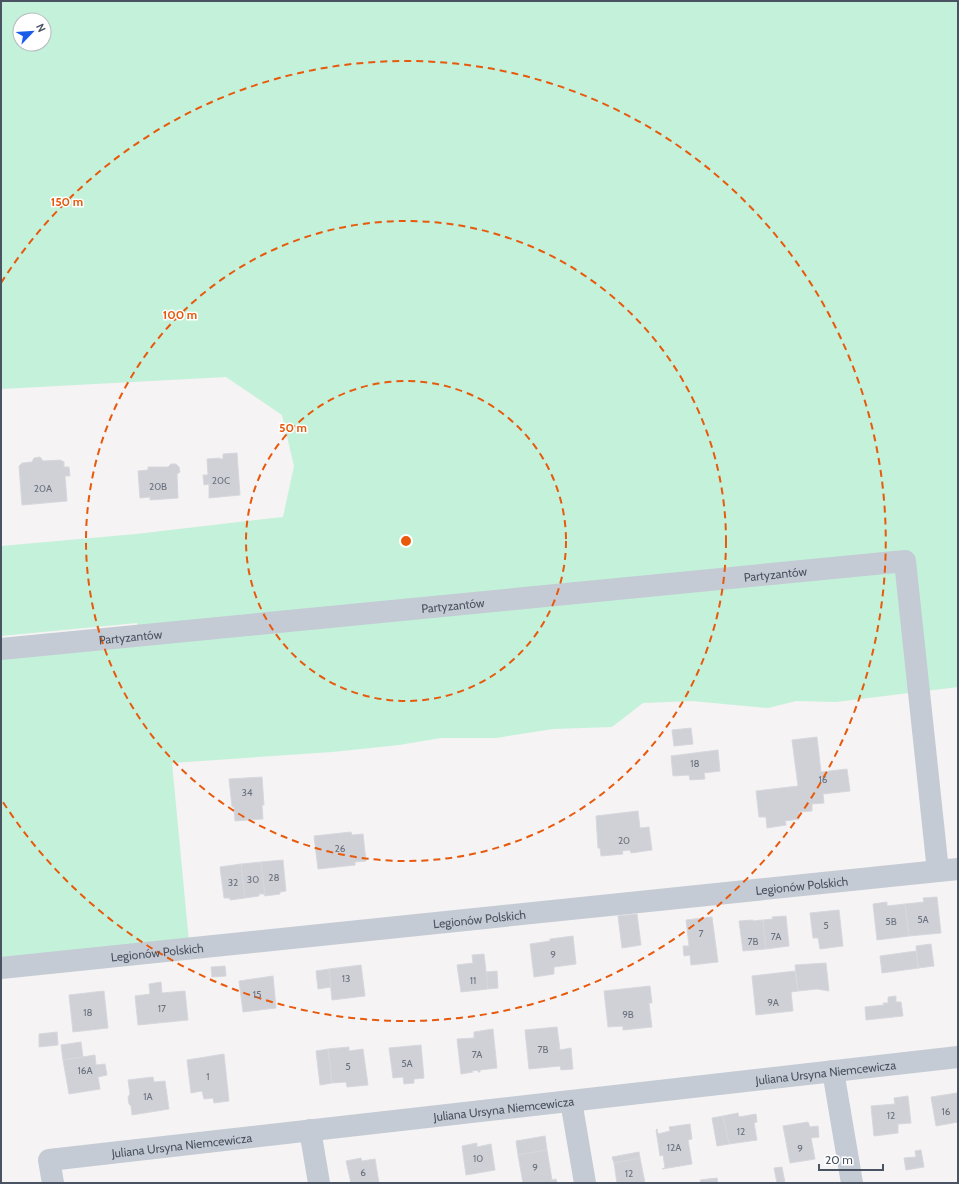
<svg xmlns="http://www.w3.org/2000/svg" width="959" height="1184" viewBox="0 0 959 1184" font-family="Cabin,sans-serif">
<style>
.green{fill:#c3f1da;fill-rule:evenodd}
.building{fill:#cfd1d7;stroke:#d7d8de}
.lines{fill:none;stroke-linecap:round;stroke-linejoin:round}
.minor{stroke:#c4cbd4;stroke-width:22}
.ring{fill:none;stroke:#e8590c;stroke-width:2;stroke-dasharray:7 5}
.labels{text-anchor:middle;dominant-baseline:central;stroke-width:3;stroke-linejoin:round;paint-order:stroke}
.number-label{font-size:10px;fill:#6b727e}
.street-label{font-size:12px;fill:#4a5361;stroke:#fff}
.centre{fill:#e8590c;stroke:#fff;stroke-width:2}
.ring-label{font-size:12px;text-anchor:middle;font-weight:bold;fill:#e8590c;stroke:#fff;stroke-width:3;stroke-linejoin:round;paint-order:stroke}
</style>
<rect width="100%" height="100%" fill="#f5f3f3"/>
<path class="green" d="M 1,1 L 958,1 L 958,687 L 836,702 L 796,701 L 768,708 L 692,701 L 643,703 L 612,727 L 553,729 L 496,738 L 441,738 L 399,745 L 332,752 L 172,763 L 189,942 L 1,961 L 1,658 L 140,644 L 137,623 L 1,636 L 1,546 L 136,534 L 283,517 L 294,466 L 282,415 L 226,377 L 1,389 ZM 20,20 L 44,20 L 44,44 L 20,44 Z"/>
<path class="building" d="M 237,453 L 240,495 L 209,498 L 209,484 L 204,485 L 203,475 L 208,475 L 207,459 L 220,458 L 220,459 L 223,459 L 223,454 Z
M 40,457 L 43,461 L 60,460 L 64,462 L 64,467 L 69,467 L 70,476 L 65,476 L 67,501 L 22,505 L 19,466 L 22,463 L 32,462 L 34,458 Z
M 171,464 L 176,464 L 179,467 L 180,472 L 177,474 L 178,498 L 150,500 L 150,497 L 140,498 L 138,471 L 148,470 L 148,467 L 168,467 Z
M 691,728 L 693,744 L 674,746 L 672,730 Z
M 817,737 L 821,772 L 847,769 L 850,791 L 823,794 L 824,803 L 812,804 L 812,811 L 799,812 L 799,819 L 785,821 L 786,825 L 767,828 L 766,817 L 759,817 L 756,791 L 798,786 L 792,740 Z
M 718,750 L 720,771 L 704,773 L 705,779 L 690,780 L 689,775 L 673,776 L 671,756 Z
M 262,777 L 264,805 L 262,805 L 263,819 L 235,821 L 234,807 L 232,807 L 229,779 Z
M 638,811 L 640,828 L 649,827 L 652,850 L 631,853 L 630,850 L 622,851 L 623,854 L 601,856 L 600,848 L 598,848 L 596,816 Z
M 351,832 L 352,835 L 363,834 L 366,861 L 355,862 L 355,865 L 318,869 L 314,836 Z
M 283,860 L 286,891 L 280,892 L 280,894 L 265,896 L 261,862 Z
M 261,862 L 265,896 L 264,894 L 259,894 L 259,896 L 245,898 L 241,864 Z
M 241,864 L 245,898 L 230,900 L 230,898 L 224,898 L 220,867 Z
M 937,897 L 941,933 L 909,936 L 905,904 L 924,902 L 923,898 Z
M 887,902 L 887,906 L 905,904 L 909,936 L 877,940 L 873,904 Z
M 839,910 L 843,946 L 820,949 L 818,938 L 813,938 L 810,913 Z
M 637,914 L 641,945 L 622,948 L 618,916 Z
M 786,916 L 789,946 L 766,949 L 763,920 L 773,919 L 772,917 Z
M 712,917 L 718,962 L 691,965 L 690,955 L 684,956 L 683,946 L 689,946 L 686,920 Z
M 753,920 L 753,921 L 763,920 L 766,949 L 743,951 L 739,921 Z
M 573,936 L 576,964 L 554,967 L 554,974 L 534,977 L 530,944 L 550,941 L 550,939 Z
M 931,944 L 934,966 L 918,968 L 916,946 Z
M 916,951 L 919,968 L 882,973 L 880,956 Z
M 484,954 L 488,989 L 461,992 L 457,965 L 473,963 L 472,955 Z
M 826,963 L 829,991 L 817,989 L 798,991 L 795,965 Z
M 361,965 L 365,996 L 332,1000 L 329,969 Z
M 225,966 L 226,976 L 212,977 L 211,967 Z
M 329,969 L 331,987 L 318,989 L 316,971 Z
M 497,971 L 498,988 L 488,989 L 486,972 Z
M 795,971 L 798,991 L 791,992 L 793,1011 L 756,1015 L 752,976 Z
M 273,976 L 276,1008 L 243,1012 L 239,981 Z
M 161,982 L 162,993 L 185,991 L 188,1020 L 138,1025 L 135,996 L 150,994 L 149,984 Z
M 650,986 L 652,1003 L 649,1003 L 652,1027 L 623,1030 L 623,1026 L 608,1027 L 604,991 Z
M 104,991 L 108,1028 L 73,1032 L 69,995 Z
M 896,996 L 896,1002 L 901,1002 L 903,1016 L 866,1020 L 865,1007 L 884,1005 L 883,1003 L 888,1003 L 888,997 Z
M 557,1027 L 560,1050 L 571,1048 L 573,1069 L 561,1070 L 560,1066 L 529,1069 L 525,1030 Z
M 493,1029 L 497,1068 L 480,1070 L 480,1072 L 478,1072 L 478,1070 L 472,1071 L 473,1072 L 461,1074 L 457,1039 L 474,1038 L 474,1032 Z
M 57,1032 L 58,1045 L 39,1047 L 39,1034 Z
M 81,1042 L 83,1057 L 63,1060 L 61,1045 Z
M 421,1045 L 424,1078 L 414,1079 L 414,1083 L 404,1084 L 403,1077 L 393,1078 L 389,1048 Z
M 349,1047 L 349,1051 L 363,1049 L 368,1085 L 347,1087 L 346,1082 L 332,1083 L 328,1049 Z
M 328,1049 L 332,1083 L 320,1085 L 316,1051 Z
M 224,1054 L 229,1101 L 214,1103 L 213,1098 L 204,1099 L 202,1091 L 191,1093 L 187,1060 Z
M 95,1055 L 96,1065 L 105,1064 L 107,1075 L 98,1077 L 100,1089 L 69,1094 L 63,1060 Z
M 153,1077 L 154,1082 L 165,1081 L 169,1109 L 132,1115 L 131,1106 L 129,1104 L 128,1097 L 130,1094 L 128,1080 Z
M 957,1093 L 958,1122 L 936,1126 L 931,1097 Z
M 908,1096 L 911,1123 L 898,1124 L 898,1133 L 874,1136 L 871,1106 L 895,1104 L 894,1098 Z
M 738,1113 L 739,1117 L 756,1114 L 757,1122 L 754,1123 L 757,1140 L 729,1144 L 723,1116 Z
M 723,1116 L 729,1144 L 717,1146 L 712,1118 Z
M 808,1122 L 810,1127 L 818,1126 L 819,1137 L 811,1138 L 815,1159 L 790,1163 L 783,1126 Z
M 690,1124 L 692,1139 L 688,1140 L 692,1164 L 662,1169 L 665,1168 L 663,1155 L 660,1156 L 656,1130 L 657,1129 L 658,1134 L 670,1131 L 669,1127 Z
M 545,1136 L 547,1150 L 518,1155 L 516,1141 Z
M 477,1143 L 477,1147 L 491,1144 L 495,1170 L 466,1175 L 462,1146 Z
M 547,1150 L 552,1180 L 556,1179 L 557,1183 L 523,1183 L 518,1155 Z
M 921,1150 L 924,1167 L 906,1170 L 904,1158 L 916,1157 L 915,1151 Z
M 639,1152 L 640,1158 L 614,1163 L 612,1157 Z
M 361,1158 L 362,1161 L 375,1159 L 379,1183 L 351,1183 L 346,1161 Z
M 640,1158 L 645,1183 L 617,1183 L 614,1163 Z
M 782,1167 L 785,1183 L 777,1183 L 774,1168 Z
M 717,1178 L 718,1183 L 701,1183 L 700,1180 Z"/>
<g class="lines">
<g class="minor">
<path id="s1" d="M 1,649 L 905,561 L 938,871"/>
<path id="s2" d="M 1,968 L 958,869"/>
<path d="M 833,1071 L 852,1183"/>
<path d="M 571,1101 L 585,1183"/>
<path d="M 310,1130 L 319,1183"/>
<path id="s3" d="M 53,1183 L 49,1160 L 958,1057"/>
</g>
</g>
<g class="ring">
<circle cx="406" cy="541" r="160"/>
<circle cx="406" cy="541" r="320"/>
<path d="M1 283A480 480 0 1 1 1 799"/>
</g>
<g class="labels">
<g class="number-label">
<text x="221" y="480">20C</text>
<text x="158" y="486">20B</text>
<text x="43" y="488">20A</text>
<text x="695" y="763">18</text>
<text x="823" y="779">16</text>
<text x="247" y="792">34</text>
<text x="624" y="840">20</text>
<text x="340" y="848">26</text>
<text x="274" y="877">28</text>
<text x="253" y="879">30</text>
<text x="233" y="882">32</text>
<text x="923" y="919">5A</text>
<text x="891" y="921">5B</text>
<text x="826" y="925">5</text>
<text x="701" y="933">7</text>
<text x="776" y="936">7A</text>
<text x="753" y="941">7B</text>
<text x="553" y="954">9</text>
<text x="346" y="978">13</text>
<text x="473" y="980">11</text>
<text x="257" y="994">15</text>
<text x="773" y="1002">9A</text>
<text x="162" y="1008">17</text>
<text x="88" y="1012">18</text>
<text x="628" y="1014">9B</text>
<text x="543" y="1049">7B</text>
<text x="477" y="1054">7A</text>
<text x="407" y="1063">5A</text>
<text x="348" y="1066">5</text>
<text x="85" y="1070">16A</text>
<text x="208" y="1076">1</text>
<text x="148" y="1096">1A</text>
<text x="946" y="1111">16</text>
<text x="891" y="1115">12</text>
<text x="741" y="1131">12</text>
<text x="674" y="1147">12A</text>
<text x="800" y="1148">9</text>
<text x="478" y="1158">10</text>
<text x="535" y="1167">9</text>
<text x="363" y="1172">6</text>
<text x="629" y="1173">12</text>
</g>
<g class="street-label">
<text stroke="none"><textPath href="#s1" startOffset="778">Partyzantów</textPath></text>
<text stroke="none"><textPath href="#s1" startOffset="454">Partyzantów</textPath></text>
<text stroke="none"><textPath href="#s1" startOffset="130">Partyzantów</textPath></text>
<text stroke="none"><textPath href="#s2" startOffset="805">Legionów Polskich</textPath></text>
<text stroke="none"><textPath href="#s2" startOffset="481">Legionów Polskich</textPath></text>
<text stroke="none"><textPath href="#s2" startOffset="157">Legionów Polskich</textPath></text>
<text stroke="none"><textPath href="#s3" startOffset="805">Juliana Ursyna Niemcewicza</textPath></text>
<text stroke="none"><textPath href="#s3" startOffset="481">Juliana Ursyna Niemcewicza</textPath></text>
<text stroke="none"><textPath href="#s3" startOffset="157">Juliana Ursyna Niemcewicza</textPath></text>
</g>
</g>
<circle cx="406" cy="541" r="6" class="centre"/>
<g class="ring-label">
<text x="67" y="206">150 m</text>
<text x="180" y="319">100 m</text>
<text x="293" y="432">50 m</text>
</g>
<rect width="959" height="1184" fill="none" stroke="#4a5361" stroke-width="4"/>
<g transform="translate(32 32) rotate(65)"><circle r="19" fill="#ffffff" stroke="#b7bac0"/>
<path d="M0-3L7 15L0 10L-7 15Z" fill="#1a5ce7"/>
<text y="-6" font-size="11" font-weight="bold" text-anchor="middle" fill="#4a5361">N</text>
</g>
<path d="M819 1164v6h64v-6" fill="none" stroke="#4a5361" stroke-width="2"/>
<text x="825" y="1164" font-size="12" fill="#4a5361" stroke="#ffffff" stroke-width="3" paint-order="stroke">20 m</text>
</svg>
